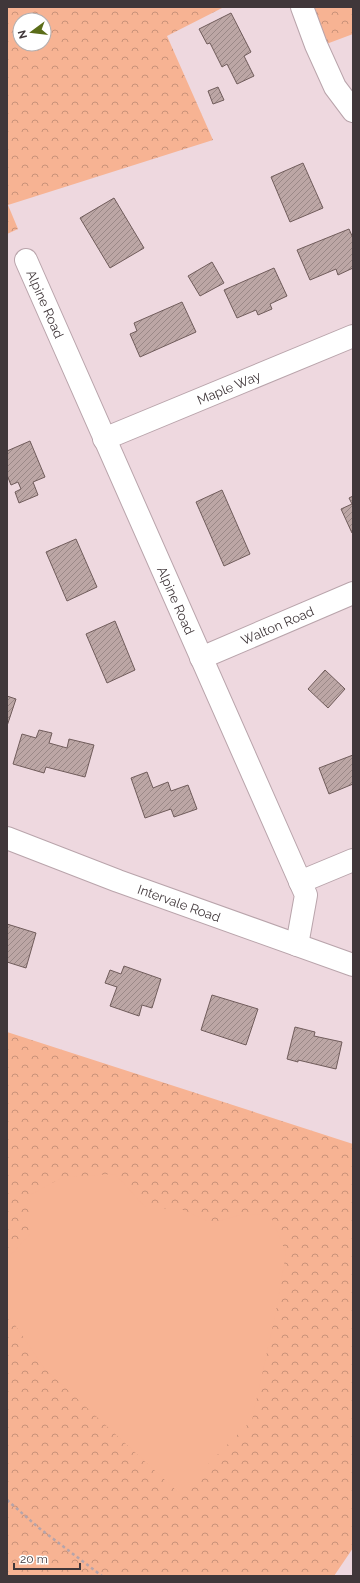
<svg xmlns="http://www.w3.org/2000/svg" width="360" height="1583" viewBox="0 0 360 1583" font-family="Raleway,sans-serif">
<style>
.forest{fill:url(#forest-crowns);fill-rule:evenodd}
.park{fill:#f7b393}
.building{fill:url(#building-hatch);stroke:#705c5b}
.lines{fill:none;stroke-linecap:round;stroke-linejoin:round}
.minor-casing{stroke:#b9a4ab;stroke-width:24}
.path{stroke:#b6a4aa;stroke-width:2.5;stroke-dasharray:3 3;stroke-linecap:butt}
.minor{stroke:#fff;stroke-width:22}
.labels{text-anchor:middle;dominant-baseline:central;stroke-width:3;stroke-linejoin:round;paint-order:stroke}
.street-label{font-size:13px;fill:#40373a;stroke:#fff}
</style>
<defs>
<pattern id="forest-crowns" width="20" height="18" patternUnits="userSpaceOnUse"><rect width="20" height="18" fill="#f7b393"/><path d="M2 6a3 3 0 1 1 6 0M12 15a3 3 0 1 1 6 0" fill="none" stroke="#c99279"/></pattern>
<pattern id="building-hatch" width="6" height="6" patternUnits="userSpaceOnUse"><rect width="6" height="6" fill="#bca6a5"/><path d="M-1 1l2-2M0 6l6-6M5 7l2-2" fill="none" stroke="#9a8887"/></pattern>
</defs>
<rect width="100%" height="100%" fill="#eed8df"/>
<path class="forest" d="M 7,7 L 224,7 L 167,36 L 213,140 L 8,205 L 18,229 L 7,234 ZM 20,20 L 44,20 L 44,44 L 20,44 Z
M 299,7 L 353,7 L 353,34 L 313,49 Z
M 7,1032 L 353,1144 L 353,1548 L 334,1576 L 7,1576 Z"/>
<path class="park" d="M 115,1174 L 147,1209 L 181,1209 L 212,1223 L 240,1215 L 270,1214 L 286,1253 L 276,1311 L 252,1420 L 179,1493 L 44,1368 L 7,1313 L 7,1259 L 31,1233 L 31,1204 L 28,1196 L 63,1177 Z"/>
<path class="building" d="M 231,13 L 251,52 L 244,56 L 254,76 L 237,84 L 227,64 L 222,67 L 210,43 L 207,44 L 199,29 Z
M 218,87 L 224,100 L 213,104 L 208,91 Z
M 303,163 L 323,208 L 290,222 L 271,177 Z
M 114,198 L 144,248 L 110,268 L 80,218 Z
M 349,229 L 353,238 L 353,268 L 338,275 L 336,269 L 310,280 L 297,250 Z
M 212,262 L 224,283 L 200,296 L 188,276 Z
M 274,268 L 287,296 L 270,304 L 272,309 L 258,315 L 256,310 L 237,318 L 224,290 Z
M 182,302 L 196,332 L 140,357 L 130,334 L 137,331 L 134,323 Z
M 30,441 L 45,477 L 33,482 L 38,495 L 19,503 L 15,492 L 21,489 L 18,482 L 11,485 L 7,475 L 7,451 Z
M 222,490 L 250,554 L 224,566 L 196,502 Z
M 353,496 L 353,532 L 352,533 L 341,509 L 352,504 L 349,498 Z
M 76,539 L 97,587 L 67,601 L 46,552 Z
M 115,621 L 135,670 L 107,683 L 86,634 Z
M 325,670 L 345,689 L 328,708 L 308,689 Z
M 7,696 L 16,699 L 7,726 Z
M 39,730 L 52,733 L 49,743 L 67,748 L 69,739 L 94,745 L 85,777 L 46,767 L 44,773 L 13,764 L 22,734 L 36,738 Z
M 353,755 L 353,784 L 329,794 L 319,768 Z
M 147,772 L 153,788 L 168,782 L 171,791 L 188,785 L 197,809 L 174,817 L 171,809 L 145,818 L 131,778 Z
M 7,924 L 36,933 L 26,968 L 7,962 Z
M 124,966 L 161,979 L 152,1008 L 142,1005 L 139,1016 L 110,1006 L 117,987 L 105,983 L 110,970 L 121,974 Z
M 212,995 L 258,1009 L 246,1045 L 201,1030 Z
M 295,1027 L 315,1032 L 314,1036 L 342,1042 L 336,1069 L 298,1060 L 298,1062 L 287,1059 Z"/>
<g class="lines">
<defs>
<g id="minor">
<path d="M 302,7 L 316,45 L 335,87 L 353,111"/>
<path id="s1" d="M 26,260 L 306,895 L 297,945"/>
<path id="s2" d="M 104,439 L 353,336"/>
<path id="s3" d="M 201,658 L 353,593"/>
<path id="s4" d="M 7,838 L 118,881 L 353,965"/>
<path d="M 300,882 L 353,860"/>
</g>
</defs>
<use href="#minor" class="minor-casing"/>
<path class="path" d="M 7,1500 L 39,1528 L 102,1576"/>
<use href="#minor" class="minor"/>
</g>
<g class="labels">
<g class="street-label">
<text stroke="none"><textPath href="#s1" startOffset="48">Alpine Road</textPath></text>
<text stroke="none"><textPath href="#s2" startOffset="135">Maple Way</textPath></text>
<text stroke="none"><textPath href="#s1" startOffset="372">Alpine Road</textPath></text>
<text stroke="none"><textPath href="#s3" startOffset="83">Walton Road</textPath></text>
<text stroke="none"><textPath href="#s4" startOffset="184">Intervale Road</textPath></text>
</g>
</g>
<rect width="360" height="1583" fill="none" stroke="#40373a" stroke-width="16"/>
<g transform="translate(32 32) rotate(255)"><circle r="19" fill="#ffffff" stroke="#b3afb0"/>
<path d="M0-3L7 15L0 10L-7 15Z" fill="#5b6d19"/>
<text y="-6" font-size="11" font-weight="bold" text-anchor="middle" fill="#40373a">N</text>
</g>
<path d="M14 1563v6h66v-6" fill="none" stroke="#40373a" stroke-width="2"/>
<text x="20" y="1563" font-size="12" fill="#40373a" stroke="#ffffff" stroke-width="3" paint-order="stroke">20 m</text>
</svg>
